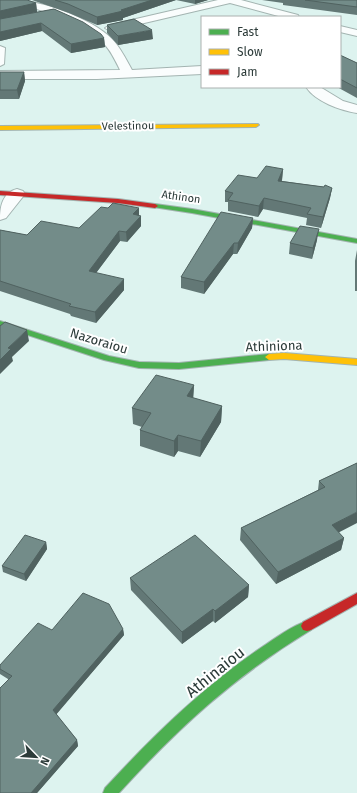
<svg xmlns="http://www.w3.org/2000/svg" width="357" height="793" viewBox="0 0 357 793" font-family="'Fira Sans',sans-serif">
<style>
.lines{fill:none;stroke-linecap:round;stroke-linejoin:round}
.lane-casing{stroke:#a3b4b1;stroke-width:2}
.street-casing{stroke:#a3b4b1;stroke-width:2}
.fast-casing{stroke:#a3b4b1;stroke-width:2}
.slow-casing{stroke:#a3b4b1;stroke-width:2}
.jam-casing{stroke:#a3b4b1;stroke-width:2}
.lane{fill:#fafdfd;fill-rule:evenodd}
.street{fill:#fafdfd;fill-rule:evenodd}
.fast{fill:#4caf50;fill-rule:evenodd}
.slow{fill:#ffc107;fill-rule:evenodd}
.jam{fill:#c62828;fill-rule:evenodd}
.wall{fill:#637876}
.shaded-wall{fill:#506260}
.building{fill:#738c89;stroke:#506260}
.labels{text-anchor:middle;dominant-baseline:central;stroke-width:4;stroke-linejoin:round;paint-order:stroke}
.far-street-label{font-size:11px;fill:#2c3b39;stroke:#fff}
.street-label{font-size:13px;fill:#2c3b39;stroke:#fff}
.near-street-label{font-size:16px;fill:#2c3b39;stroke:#fff}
</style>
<rect width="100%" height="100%" fill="#ddf3ef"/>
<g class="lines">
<defs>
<path id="lane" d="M 0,46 L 5,48 L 4,64 L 0,66 Z"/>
<path id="street" d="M 12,0 C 41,0 91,18 112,39 C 120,47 126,59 132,70 L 202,66 L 202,74 L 97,79 L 0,79 L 0,71 L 120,70 C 116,62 112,53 106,46 C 85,20 44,12 14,2 Z
M 218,0 L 241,0 L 298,15 L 299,17 L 282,17 L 230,3 L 110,31 L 105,28 L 110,25 Z
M 340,26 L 357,30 L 357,36 L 340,32 Z
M 306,87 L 320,87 L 343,101 L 357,105 L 357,113 C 340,110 316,102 306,87 Z
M 17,189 L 23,191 L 25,194 L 6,218 L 0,220 C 0,207 2,193 17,189 Z"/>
<path id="fast" d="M 155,204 L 192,209 L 357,239 L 357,243 L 192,213 L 153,207 L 152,206 Z
M 0,321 L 109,356 L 139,362 L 179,363 L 269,354 L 273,357 L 269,360 L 179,369 L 139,368 L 104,360 L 0,326 Z
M 307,621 L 311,622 L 313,626 L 311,630 C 235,676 179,727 119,793 L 103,793 L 105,788 C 153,736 203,687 262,647 C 276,638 291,626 307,621 Z"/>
<path id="slow" d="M 258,124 L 259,125 L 256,127 L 0,130 L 0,126 Z
M 284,353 L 357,359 L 357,365 L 284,359 L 269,360 L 265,357 L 269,354 Z"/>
<path id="jam" d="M 0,191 L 118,199 L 155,204 L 158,206 L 155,208 L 118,203 L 0,195 Z
M 357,593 L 357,604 L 311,630 L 307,631 L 303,630 L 301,626 L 303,622 Z"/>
</defs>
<use href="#lane" class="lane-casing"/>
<use href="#street" class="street-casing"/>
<use href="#fast" class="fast-casing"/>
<use href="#slow" class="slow-casing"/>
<use href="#jam" class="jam-casing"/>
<use href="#lane" class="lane"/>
<use href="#street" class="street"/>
<use href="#fast" class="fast"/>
<use href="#slow" class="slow"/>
<use href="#jam" class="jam"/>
</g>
<path class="wall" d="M 0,0 L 36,3 L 37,12 L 13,17 L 54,9 L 104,38 L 105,47 L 71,53 L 42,31 L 0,41 Z
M 32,0 L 208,0 L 195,4 L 176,0 L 123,18 L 123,20 L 97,25 L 69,13 Z
M 262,0 L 357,0 L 357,15 L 283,5 L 283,3 Z
M 107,25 L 153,39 L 118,45 L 107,33 Z
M 340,55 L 357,63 L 357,98 L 337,87 L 340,87 Z
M 0,72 L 24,72 L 25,81 L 19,99 L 0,99 Z
M 283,169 L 282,181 L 332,188 L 330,198 L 321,228 L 306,225 L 307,218 L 263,209 L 258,217 L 228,211 L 228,202 L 225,202 L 225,191 L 257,178 Z
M 139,216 L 141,226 L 127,242 L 120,241 L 96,273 L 124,290 L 96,323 L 71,316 L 70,314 L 0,291 L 0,230 L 27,235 L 79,228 Z
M 253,218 L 252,228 L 237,254 L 233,254 L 204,294 L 181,288 L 181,277 Z
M 317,240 L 312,259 L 289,254 L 290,243 Z
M 357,250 L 357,291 L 355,291 L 355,261 Z
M 194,385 L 193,398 L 222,406 L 221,422 L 200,457 L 178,451 L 174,457 L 140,446 L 140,430 L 142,427 L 133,424 L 132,408 Z
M 357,463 L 339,533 L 344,538 L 341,550 L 276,584 L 240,540 L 241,528 L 318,490 L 319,481 Z
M 46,542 L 47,549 L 26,581 L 3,572 L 2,566 Z
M 130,578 L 249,585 L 248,597 L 215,623 L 213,621 L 182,644 L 131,590 Z
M 123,629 L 124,635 L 56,714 L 77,740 L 78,746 L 37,793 L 0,793 L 8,679 L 0,674 L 0,665 L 52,630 Z"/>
<path class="shaded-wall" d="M 152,0 L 176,0 L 123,18 L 123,20 L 97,25 L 97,17 L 121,10 Z
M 195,0 L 208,0 L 195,4 Z
M 36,3 L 37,12 L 0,19 L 0,11 Z
M 41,23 L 42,31 L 0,41 L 0,32 Z
M 152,30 L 153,39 L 118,45 L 118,36 Z
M 104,38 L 105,47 L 71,53 L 71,44 Z
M 24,72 L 25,81 L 19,99 L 17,90 Z
M 283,169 L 282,179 L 278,191 L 278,181 Z
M 332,188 L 330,198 L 321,228 L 323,217 Z
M 264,198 L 263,209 L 258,217 L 259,206 Z
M 139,208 L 139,218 L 141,216 L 141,226 L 127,242 L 126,232 L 133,214 Z
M 253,218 L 252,228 L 237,254 L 238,243 Z
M 319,229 L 317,240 L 312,259 L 313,248 Z
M 119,231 L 120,241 L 90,281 L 89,271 Z
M 234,243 L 233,254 L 204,294 L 204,282 Z
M 124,279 L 124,290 L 96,323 L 95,312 Z
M 27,330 L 29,341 L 12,357 L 13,361 L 0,374 L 0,360 L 8,348 Z
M 194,385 L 193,401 L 187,396 Z
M 222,406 L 221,422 L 200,457 L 201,441 Z
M 178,435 L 178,451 L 174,457 L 174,441 Z
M 357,512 L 357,523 L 330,537 L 332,525 Z
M 344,538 L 341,550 L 276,584 L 278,572 Z
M 46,542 L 47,549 L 26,581 L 24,574 Z
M 249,585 L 248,597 L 215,623 L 215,611 Z
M 213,609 L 213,621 L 182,644 L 182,632 Z
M 123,629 L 124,635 L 55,716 L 53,710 Z
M 77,740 L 78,746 L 37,793 L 31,793 Z"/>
<path class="building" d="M 0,0 L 27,0 L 36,3 L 0,11 Z
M 55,0 L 152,0 L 121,10 L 123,11 L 97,17 L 68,4 Z
M 305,0 L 357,0 L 357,7 Z
M 54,9 L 83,22 L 101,34 L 104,38 L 71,44 L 41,23 L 0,32 L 0,19 Z
M 134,19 L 152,30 L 118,36 L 107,25 Z
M 340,55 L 357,63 L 357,88 L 340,79 Z
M 0,72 L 24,72 L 17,90 L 0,90 Z
M 266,166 L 283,169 L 278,181 L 324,187 L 325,185 L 332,188 L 323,217 L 307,214 L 311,208 L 264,198 L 259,206 L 228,200 L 233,193 L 225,191 L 238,175 L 257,178 Z
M 113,203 L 139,208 L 133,214 L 141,216 L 126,232 L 119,231 L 89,271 L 124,279 L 95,312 L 69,306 L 71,304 L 0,281 L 0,230 L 27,235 L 41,221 L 79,228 L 101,207 L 108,208 Z
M 221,212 L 253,218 L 238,243 L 234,243 L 204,282 L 181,277 Z
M 300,226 L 319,229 L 313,248 L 290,243 Z
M 5,322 L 27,330 L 8,348 L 11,349 L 0,360 L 0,326 Z
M 156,375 L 194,385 L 187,396 L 222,406 L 201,441 L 178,435 L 174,441 L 140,430 L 151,413 L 132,408 Z
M 357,463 L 357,512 L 332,525 L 344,538 L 278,572 L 241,528 L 325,487 L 319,481 Z
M 25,535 L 46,542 L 24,574 L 2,566 Z
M 195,535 L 249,585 L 215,611 L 213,609 L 182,632 L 130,578 Z
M 83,593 L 109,604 L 123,629 L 53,710 L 77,740 L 31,793 L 0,793 L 0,688 L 12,676 L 0,669 L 0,665 L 38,623 L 52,630 Z"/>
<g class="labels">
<g class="far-street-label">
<text transform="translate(128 126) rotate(-1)">Velestinou</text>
<text transform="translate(181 197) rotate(8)">Athinon</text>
</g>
<g class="street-label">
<text transform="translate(99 341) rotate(17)">Nazoraiou</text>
<text transform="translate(274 346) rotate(-2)">Athiniona</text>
</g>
<g class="near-street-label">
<text transform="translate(215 672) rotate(-39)">Athinaiou</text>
</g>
</g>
<rect x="201" y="16" width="140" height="72" fill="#ffffff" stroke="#abb1b0"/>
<rect x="209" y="29" width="20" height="6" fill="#4caf50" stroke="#abb1b0"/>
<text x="237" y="36" font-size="12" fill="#2c3b39">Fast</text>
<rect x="209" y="49" width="20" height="6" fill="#ffc107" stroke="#abb1b0"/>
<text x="237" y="56" font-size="12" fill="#2c3b39">Slow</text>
<rect x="209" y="69" width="20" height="6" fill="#c62828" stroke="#abb1b0"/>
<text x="237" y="76" font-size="12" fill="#2c3b39">Jam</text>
<g transform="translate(36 757) rotate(115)" stroke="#ffffff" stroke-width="3" paint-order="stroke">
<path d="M0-3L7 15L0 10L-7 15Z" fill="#2c3b39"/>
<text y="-6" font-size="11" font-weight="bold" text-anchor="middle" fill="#2c3b39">N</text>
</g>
</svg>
